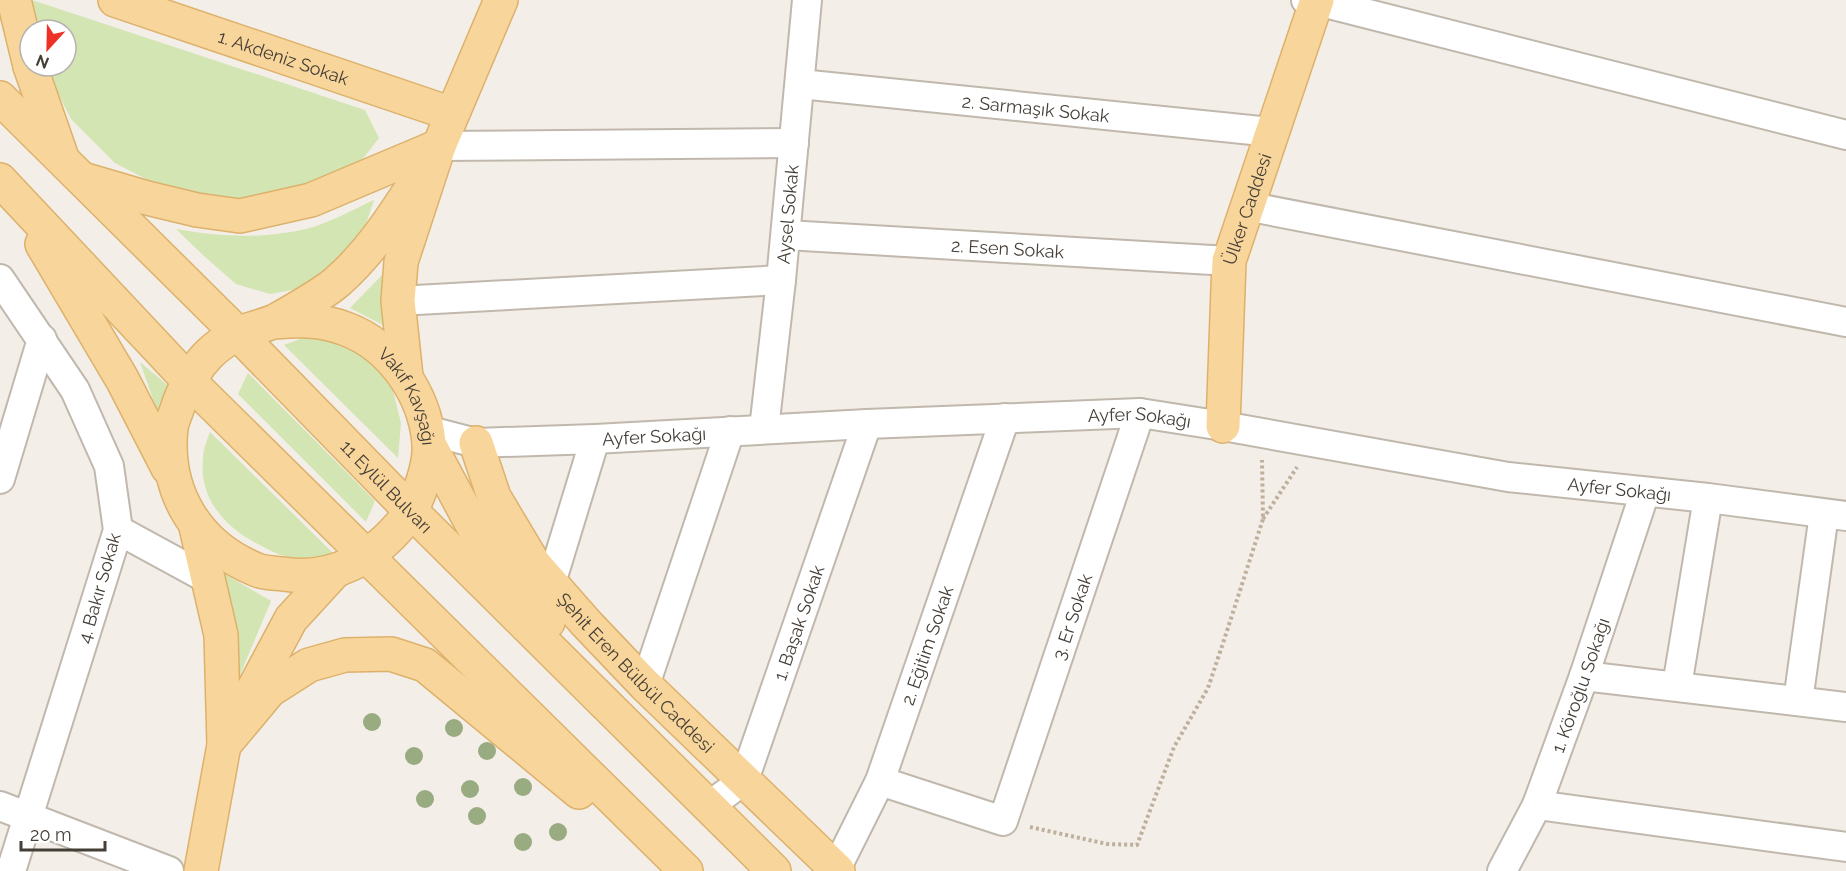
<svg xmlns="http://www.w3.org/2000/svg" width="1846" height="871" viewBox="0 0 1846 871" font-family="Raleway,sans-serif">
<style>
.green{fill:#d2e5b2}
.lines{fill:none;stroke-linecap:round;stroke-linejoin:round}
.minor-casing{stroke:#c1b8ad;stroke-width:32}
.major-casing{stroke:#ddb16b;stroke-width:36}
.path{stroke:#beb09c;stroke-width:4;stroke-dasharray:3 3;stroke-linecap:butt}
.minor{stroke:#fff;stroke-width:28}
.major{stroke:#f8d69b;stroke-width:33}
.tree{fill:#98ab81}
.labels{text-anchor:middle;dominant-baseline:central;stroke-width:5;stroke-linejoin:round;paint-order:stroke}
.street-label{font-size:18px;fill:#453e37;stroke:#fff}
</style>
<rect width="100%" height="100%" fill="#f3eee7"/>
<path class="green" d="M 24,0 L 32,0 L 365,110 L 379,138 L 358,165 L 255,204 L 165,189 L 115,163 L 71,119 L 44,66 L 66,66 L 66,30 L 31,30 Z
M 374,200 L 361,239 L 309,287 L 270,294 L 236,284 L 204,256 L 176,229 C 219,237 263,239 306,229 C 330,223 352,210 374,200 Z
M 382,275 L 387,327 L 350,308 Z
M 316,333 L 345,339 L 373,361 L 393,391 L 401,423 L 398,458 L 284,345 Z
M 140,362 L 172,389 L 160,419 Z
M 248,373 L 375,501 L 366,522 L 238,394 Z
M 210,432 L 336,556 C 325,557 314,560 303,560 C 286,559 271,551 256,543 C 224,526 199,498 203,459 C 203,450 207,440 210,432 Z
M 218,570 L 271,601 L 240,675 Z"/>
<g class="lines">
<defs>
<g id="minor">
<path d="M 1306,0 L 1317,1 L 1846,135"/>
<path id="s1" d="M 800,84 L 1272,132"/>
<path d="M 439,146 L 794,143"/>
<path d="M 1246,206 L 1846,322"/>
<path id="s2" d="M 786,235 L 1229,261"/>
<path d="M 0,279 L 75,390 L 109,466 L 118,530 L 11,871"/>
<path d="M 398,301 L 781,280"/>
<path id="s3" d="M 764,429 L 781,280 L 807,0"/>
<path id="s4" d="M 426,430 L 476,443 L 595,439 L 867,424 L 1140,413 L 1223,426 L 1508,477 L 1708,498 L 1846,516"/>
<path d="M 0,479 L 42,339"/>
<path d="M 118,530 L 208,579"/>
<path d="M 551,583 L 595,439"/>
<path d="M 1584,676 L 1846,707"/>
<path d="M 645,685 L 730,431"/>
<path d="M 1677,686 L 1708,498"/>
<path d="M 1798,701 L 1824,514"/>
<path id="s5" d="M 880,781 L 1003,821 L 1140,413"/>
<path d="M 1537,805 L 1846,847"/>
<path d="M 0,806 L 169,871"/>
<path id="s6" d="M 709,806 L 744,780 L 867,424"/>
<path id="s7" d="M 836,869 L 880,781 L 1005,418"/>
<path id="s8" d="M 1502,871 L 1537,805 L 1584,676 L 1645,492"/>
</g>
<g id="major">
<path d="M 14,0 L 30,66"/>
<path id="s9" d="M 115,0 L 452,114"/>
<path d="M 30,66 L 61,155"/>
<path id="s10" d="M 0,98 L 238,334 L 411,511 L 774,871"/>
<path d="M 0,180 L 188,380 L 686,871"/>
<path d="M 86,180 L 147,198 L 197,210 L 240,216 L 311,200 L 439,146"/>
<path d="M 42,244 L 122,379 L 168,468"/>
<path id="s11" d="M 273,322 C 300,320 320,319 346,329 C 392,346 425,395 429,443 C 431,463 418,502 406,518 C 376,557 333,582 283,574 C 275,573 265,573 257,570 C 197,546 164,492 171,428 C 172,420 177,411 179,403 C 186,385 195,368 209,354 C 217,346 230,337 240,333 C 251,328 264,326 275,321 C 291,312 325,293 338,281 C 380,244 408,192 439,146"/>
<path d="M 406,377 L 398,301 L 401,262 L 439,146 L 501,0"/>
<path id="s12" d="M 1223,426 L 1229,261 L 1317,0"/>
<path id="s13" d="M 476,443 L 494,497 L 534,564 L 586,623 L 645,685 L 838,871"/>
<path d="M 429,444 L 473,526 L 548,622"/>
<path d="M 196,527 L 221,635 L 224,745 L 201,871"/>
<path d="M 246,703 L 291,619 L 335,571"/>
<path d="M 224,745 L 270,690 L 309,665 L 345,655 L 391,654 L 425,665 L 579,792"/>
</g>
</defs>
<use href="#minor" class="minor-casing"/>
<use href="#major" class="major-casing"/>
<path class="path" d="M 1263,519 L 1297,467
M 1030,827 L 1107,844 L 1137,845 L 1174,747 L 1208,688 L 1225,637 L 1263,519 L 1262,460"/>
<use href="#minor" class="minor"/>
<use href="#major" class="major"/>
</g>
<g class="tree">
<circle cx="372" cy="722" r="9"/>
<circle cx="454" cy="728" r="9"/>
<circle cx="487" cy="751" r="9"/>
<circle cx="414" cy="756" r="9"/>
<circle cx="523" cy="787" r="9"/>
<circle cx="470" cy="789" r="9"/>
<circle cx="425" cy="799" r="9"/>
<circle cx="477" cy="816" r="9"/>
<circle cx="558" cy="832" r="9"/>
<circle cx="523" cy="842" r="9"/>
</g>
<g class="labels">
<g class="street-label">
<text stroke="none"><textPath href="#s9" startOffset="178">1. Akdeniz Sokak</textPath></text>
<text stroke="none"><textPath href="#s1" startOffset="237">2. Sarmaşık Sokak</textPath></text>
<text stroke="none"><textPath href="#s12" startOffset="220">Ülker Caddesi</textPath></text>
<text stroke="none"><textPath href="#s3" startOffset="216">Aysel Sokak</textPath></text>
<text stroke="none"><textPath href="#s2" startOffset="222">2. Esen Sokak</textPath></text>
<text stroke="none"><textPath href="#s11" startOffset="170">Vakıf Kavşağı</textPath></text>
<text stroke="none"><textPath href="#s4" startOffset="716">Ayfer Sokağı</textPath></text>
<text stroke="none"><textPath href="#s4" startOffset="230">Ayfer Sokağı</textPath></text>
<text stroke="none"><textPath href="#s10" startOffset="548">11 Eylül Bulvarı</textPath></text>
<text stroke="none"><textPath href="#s4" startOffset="1202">Ayfer Sokağı</textPath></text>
<text transform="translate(99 588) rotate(-74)">4. Bakır Sokak</text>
<text stroke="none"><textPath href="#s5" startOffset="345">3. Er Sokak</textPath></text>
<text stroke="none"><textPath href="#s6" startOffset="210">1. Başak Sokak</textPath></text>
<text stroke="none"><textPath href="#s7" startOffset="242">2. Eğitim Sokak</textPath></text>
<text stroke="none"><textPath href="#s13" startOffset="284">Şehit Eren Bülbül Caddesi</textPath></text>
<text stroke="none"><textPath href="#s8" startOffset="202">1. Köroğlu Sokağı</textPath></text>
</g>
</g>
<g transform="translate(48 48) rotate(202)"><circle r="28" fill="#ffffff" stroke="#b5b2af" stroke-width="1.5"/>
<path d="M0-4.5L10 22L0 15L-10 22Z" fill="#ed3124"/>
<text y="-9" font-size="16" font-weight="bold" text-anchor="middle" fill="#453e37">N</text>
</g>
<path d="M21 841v9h84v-9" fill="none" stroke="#453e37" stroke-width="3"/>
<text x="30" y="841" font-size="18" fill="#453e37" stroke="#ffffff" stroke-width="4.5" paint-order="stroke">20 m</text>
</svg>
